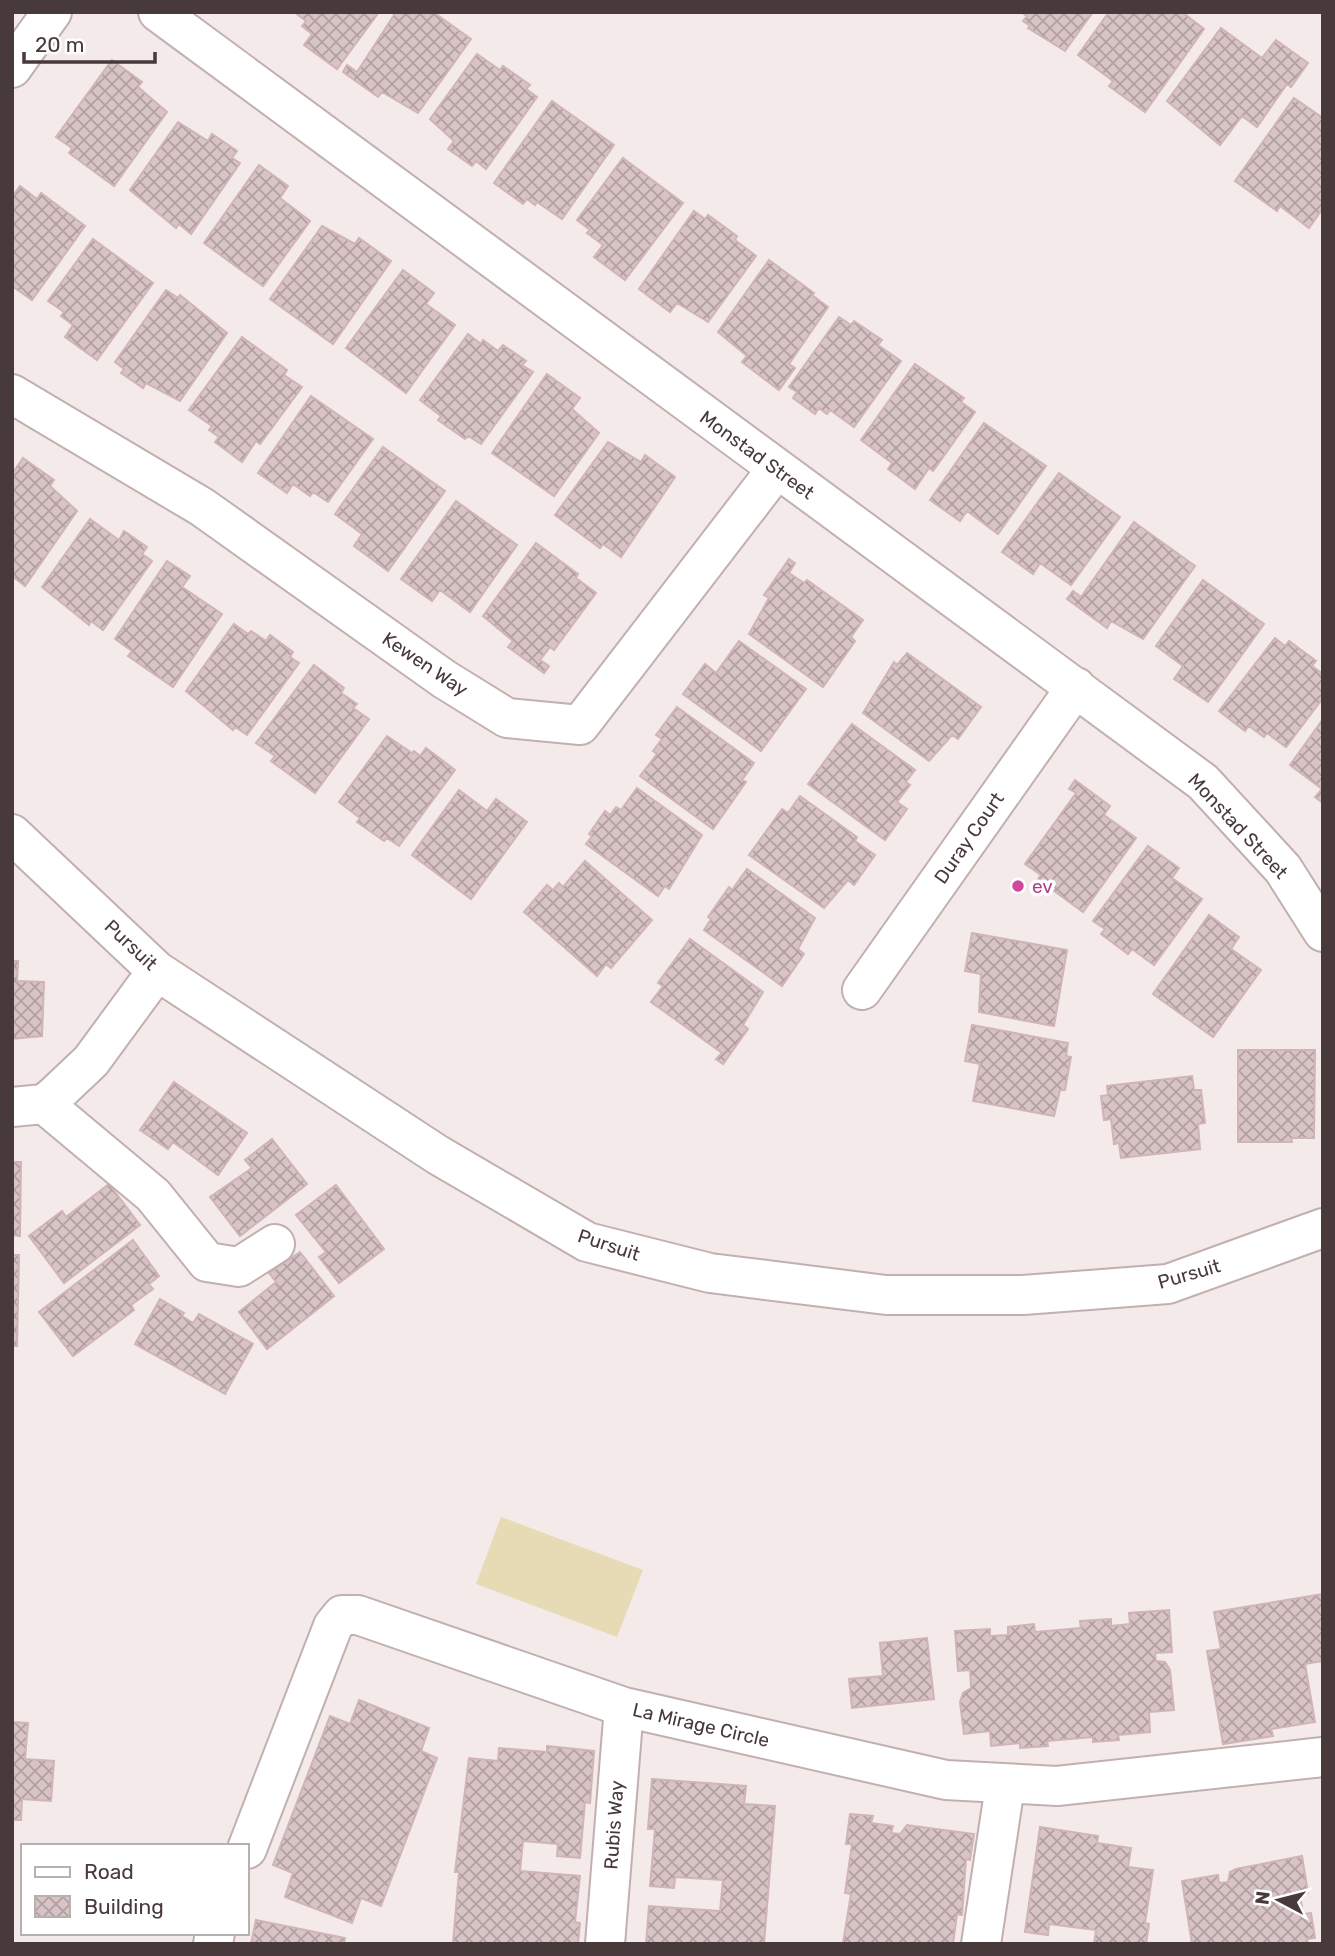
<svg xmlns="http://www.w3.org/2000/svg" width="1335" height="1956" viewBox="0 0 1335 1956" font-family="Rubik,sans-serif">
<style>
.grass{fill:#e6dbb5}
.building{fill:url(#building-cross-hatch);stroke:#d0b4b6;stroke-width:2}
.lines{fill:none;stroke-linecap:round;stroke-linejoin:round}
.minor-casing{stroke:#c2b0b1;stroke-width:42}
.minor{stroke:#fff;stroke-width:38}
.hotel-dot{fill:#d1479c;stroke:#fff;stroke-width:2.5}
.labels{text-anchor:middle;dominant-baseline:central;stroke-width:7;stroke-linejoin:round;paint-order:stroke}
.street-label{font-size:19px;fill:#48393a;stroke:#fff}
.hotel-label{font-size:19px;fill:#b23c85;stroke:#fff;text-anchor:start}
</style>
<defs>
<pattern id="building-cross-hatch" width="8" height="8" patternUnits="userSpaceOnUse" patternTransform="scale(1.75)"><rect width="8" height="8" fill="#d8c3c5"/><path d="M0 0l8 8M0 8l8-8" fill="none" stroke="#b19fa1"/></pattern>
</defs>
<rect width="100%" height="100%" fill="#f4eaea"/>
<path class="grass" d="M 501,1517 L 643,1570 L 617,1637 L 476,1584 Z"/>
<path class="building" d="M 294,12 L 379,12 L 337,69 L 304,45 L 312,34 L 302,26 L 306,21 Z
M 396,12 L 433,12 L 471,39 L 418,113 L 382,92 L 378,97 L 343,72 L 347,65 L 357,72 Z
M 1021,12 L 1093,12 L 1065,51 L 1028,28 L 1030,26 L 1023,21 L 1027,16 Z
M 1109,12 L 1182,12 L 1204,29 L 1145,112 L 1109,86 L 1113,81 L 1078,55 Z
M 1221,28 L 1262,58 L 1276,40 L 1308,63 L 1291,87 L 1287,84 L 1257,127 L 1242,116 L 1220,145 L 1167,101 Z
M 477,54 L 500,70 L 503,66 L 530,85 L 526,89 L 537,97 L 486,169 L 476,161 L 472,166 L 448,149 L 454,141 L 430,119 Z
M 112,60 L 142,82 L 138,87 L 167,112 L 114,186 L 69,153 L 72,148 L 56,137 Z
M 1294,98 L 1323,118 L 1323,208 L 1309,228 L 1280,206 L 1277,211 L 1235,181 Z
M 552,101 L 614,145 L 562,219 L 537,202 L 535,205 L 527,199 L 523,204 L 494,183 Z
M 178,122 L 208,141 L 212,134 L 237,151 L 232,158 L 240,163 L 191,234 L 179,224 L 176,228 L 130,190 Z
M 623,158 L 683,203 L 625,280 L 594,257 L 603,245 L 587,233 L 590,230 L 577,220 Z
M 259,165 L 288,186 L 280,198 L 310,221 L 263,286 L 204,243 Z
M 20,186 L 37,199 L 41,193 L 85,226 L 32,300 L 12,286 L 12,197 Z
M 694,211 L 705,219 L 708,215 L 737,236 L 735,240 L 756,256 L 708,322 L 677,303 L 670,312 L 639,289 Z
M 322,226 L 355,244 L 359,238 L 391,261 L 333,344 L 270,299 Z
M 93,239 L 153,283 L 97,360 L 65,337 L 73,325 L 61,316 L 64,312 L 48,301 Z
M 769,260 L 814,293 L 812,295 L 828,307 L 789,364 L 795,368 L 779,390 L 742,362 L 747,356 L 718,332 Z
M 403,270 L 434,293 L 426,304 L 455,325 L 406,393 L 346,348 Z
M 166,290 L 178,298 L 180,295 L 227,333 L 180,401 L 146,383 L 143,388 L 121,373 L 124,369 L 115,362 Z
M 839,317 L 851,325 L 854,321 L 882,340 L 878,345 L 901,361 L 854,427 L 830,410 L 827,414 L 819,408 L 815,414 L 793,398 L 797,392 L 789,387 Z
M 468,334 L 481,344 L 483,340 L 498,351 L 503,345 L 526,361 L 522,365 L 533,372 L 481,444 L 468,436 L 465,439 L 438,420 L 441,416 L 420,400 Z
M 242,337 L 287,370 L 284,375 L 302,387 L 260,444 L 256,441 L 242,462 L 215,442 L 219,437 L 209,430 L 212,426 L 189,410 Z
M 915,364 L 964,398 L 961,402 L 975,412 L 933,471 L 929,468 L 915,489 L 888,469 L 892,463 L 861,440 Z
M 547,374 L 580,398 L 572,409 L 599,433 L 554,496 L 492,453 Z
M 311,396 L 373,439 L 328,502 L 313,492 L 310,496 L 293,484 L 287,493 L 258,473 Z
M 984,423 L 1046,466 L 998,534 L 967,511 L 960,521 L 930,500 Z
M 608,442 L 641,462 L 645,455 L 675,477 L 621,557 L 603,544 L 600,548 L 555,515 Z
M 383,447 L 445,491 L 388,571 L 354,546 L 362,534 L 335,514 Z
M 23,458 L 54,480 L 50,486 L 77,511 L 25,586 L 12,576 L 12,474 Z
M 1059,473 L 1120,517 L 1071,585 L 1040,563 L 1033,574 L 1002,552 Z
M 456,501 L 517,545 L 470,612 L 440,590 L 432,601 L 401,579 Z
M 90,519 L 119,540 L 124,531 L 147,547 L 142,554 L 152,561 L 103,630 L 91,621 L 89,625 L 42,587 Z
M 1134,522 L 1195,566 L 1143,639 L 1111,621 L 1107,628 L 1067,599 L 1073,591 L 1081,597 Z
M 536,543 L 578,574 L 576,578 L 596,593 L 554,650 L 550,647 L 540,660 L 549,666 L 544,673 L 508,647 L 513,641 L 483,616 Z
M 789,559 L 795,563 L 789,573 L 804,583 L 807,580 L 863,620 L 851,637 L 855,641 L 823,687 L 749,634 L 769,598 L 764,595 Z
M 167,561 L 190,576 L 182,587 L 222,614 L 173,687 L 128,656 L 132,651 L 115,639 Z
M 1203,580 L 1264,624 L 1208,702 L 1174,679 L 1183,666 L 1156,646 Z
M 234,624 L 248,634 L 251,631 L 266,641 L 270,635 L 293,652 L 290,657 L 299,663 L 247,735 L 235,727 L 233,730 L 186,691 Z
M 1275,638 L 1285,646 L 1289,641 L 1316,661 L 1312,666 L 1323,674 L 1323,698 L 1286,747 L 1267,733 L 1264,737 L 1249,726 L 1245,731 L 1219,711 Z
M 739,641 L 806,689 L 761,751 L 683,694 L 705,664 L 716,673 Z
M 907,653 L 981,707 L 958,739 L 952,735 L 929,761 L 863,713 L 894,662 L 897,665 Z
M 314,665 L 344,688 L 341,693 L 357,704 L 353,708 L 369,719 L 315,793 L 271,761 L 275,756 L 256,743 Z
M 677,707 L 754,763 L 742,780 L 746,782 L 713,829 L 640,776 L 657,754 L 653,751 L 662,739 L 656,735 Z
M 1323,719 L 1323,803 L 1315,797 L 1322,789 L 1290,765 Z
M 852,724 L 915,770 L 906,782 L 910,785 L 897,802 L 907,809 L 885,840 L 808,784 Z
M 387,736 L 412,753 L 414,751 L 420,756 L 426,748 L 455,770 L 399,846 L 387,838 L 384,841 L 357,822 L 360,818 L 339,802 Z
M 1075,780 L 1110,806 L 1104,815 L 1136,838 L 1083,912 L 1038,879 L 1041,875 L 1025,864 L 1076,793 L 1069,789 Z
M 637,788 L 702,835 L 669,889 L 665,886 L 658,896 L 586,844 L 592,836 L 589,834 L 605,811 L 610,815 L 616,807 L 621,810 Z
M 459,790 L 487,811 L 496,799 L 527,822 L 471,899 L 412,855 Z
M 800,796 L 857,837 L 855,841 L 875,855 L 854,885 L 848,880 L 824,908 L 749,855 L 782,809 L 788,813 Z
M 1148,846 L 1179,868 L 1172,878 L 1202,899 L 1154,965 L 1132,949 L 1128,954 L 1101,934 L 1105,929 L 1093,921 Z
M 585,861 L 652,920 L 611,968 L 606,964 L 597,976 L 524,912 L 547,885 L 553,890 L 559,883 L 563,887 Z
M 747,869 L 815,918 L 798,949 L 804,954 L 782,986 L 704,930 L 711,919 L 708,917 L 729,887 L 732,890 Z
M 1209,915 L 1239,937 L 1231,949 L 1261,970 L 1213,1037 L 1153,994 Z
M 972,933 L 1067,950 L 1054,1026 L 979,1012 L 981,974 L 965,971 Z
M 690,939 L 763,992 L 743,1025 L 748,1029 L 723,1064 L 716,1059 L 722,1053 L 651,1002 L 663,986 L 658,983 Z
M 12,961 L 18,961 L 17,981 L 44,982 L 42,1036 L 12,1039 Z
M 972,1025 L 1068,1043 L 1066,1056 L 1071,1057 L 1065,1090 L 1060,1090 L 1054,1116 L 973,1101 L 980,1064 L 965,1061 Z
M 1238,1050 L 1315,1050 L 1314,1138 L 1291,1138 L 1292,1142 L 1238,1142 Z
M 1192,1076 L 1194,1090 L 1201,1090 L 1205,1123 L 1198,1124 L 1200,1149 L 1121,1158 L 1119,1143 L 1114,1144 L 1111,1119 L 1104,1120 L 1101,1096 L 1108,1095 L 1107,1086 Z
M 174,1082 L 247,1133 L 218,1175 L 173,1142 L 168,1149 L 140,1130 Z
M 272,1139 L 307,1184 L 240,1236 L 210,1197 L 252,1168 L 245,1160 Z
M 12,1162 L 21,1162 L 20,1236 L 12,1235 Z
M 109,1184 L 140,1225 L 64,1283 L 29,1236 L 62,1211 L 66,1217 Z
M 336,1185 L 384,1249 L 339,1283 L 319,1257 L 326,1252 L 296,1215 Z
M 133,1240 L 159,1276 L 149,1284 L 153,1289 L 131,1305 L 134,1310 L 73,1356 L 39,1312 Z
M 300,1252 L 334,1296 L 267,1349 L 239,1312 L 276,1282 L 269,1273 Z
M 12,1255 L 19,1255 L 17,1346 L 12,1346 Z
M 160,1299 L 184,1313 L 182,1316 L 193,1323 L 199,1314 L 253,1344 L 225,1394 L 135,1344 Z
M 1323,1594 L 1323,1661 L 1305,1664 L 1315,1722 L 1271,1729 L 1273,1736 L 1223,1744 L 1207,1651 L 1221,1649 L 1214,1612 Z
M 1169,1610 L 1172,1652 L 1155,1653 L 1156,1661 L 1165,1662 L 1170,1670 L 1174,1710 L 1149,1712 L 1150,1732 L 1118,1735 L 1119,1740 L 1093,1742 L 1093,1737 L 1047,1741 L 1048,1746 L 1020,1748 L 1020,1743 L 991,1746 L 990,1731 L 964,1734 L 960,1702 L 963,1693 L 971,1688 L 970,1670 L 958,1671 L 955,1631 L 990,1629 L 990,1636 L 1008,1635 L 1008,1627 L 1034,1624 L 1035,1632 L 1081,1628 L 1080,1621 L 1111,1619 L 1111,1626 L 1130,1624 L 1129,1613 Z
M 927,1638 L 934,1699 L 852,1708 L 849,1679 L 883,1676 L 880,1643 Z
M 359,1700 L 429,1728 L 421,1751 L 437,1758 L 381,1906 L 361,1898 L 352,1923 L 285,1897 L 293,1873 L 273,1865 L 330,1716 L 350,1724 Z
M 12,1722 L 28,1723 L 25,1759 L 54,1761 L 51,1801 L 22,1799 L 21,1820 L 12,1820 Z
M 547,1746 L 594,1751 L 590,1803 L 585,1802 L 580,1858 L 557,1856 L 558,1844 L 523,1841 L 520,1871 L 580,1876 L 575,1922 L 580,1923 L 578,1944 L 453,1943 L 459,1872 L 455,1872 L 469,1758 L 498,1761 L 499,1748 L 547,1752 Z
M 652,1779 L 746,1786 L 744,1804 L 775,1806 L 764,1944 L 646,1944 L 649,1906 L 720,1911 L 723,1880 L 675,1877 L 674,1888 L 650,1886 L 655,1829 L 648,1829 Z
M 850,1814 L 873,1816 L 871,1823 L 893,1826 L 891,1833 L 900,1834 L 907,1825 L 974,1834 L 970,1860 L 966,1859 L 962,1915 L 957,1914 L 953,1944 L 837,1944 L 843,1943 L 851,1894 L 845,1893 L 852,1844 L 846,1844 Z
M 1040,1827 L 1098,1836 L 1097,1843 L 1131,1848 L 1128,1867 L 1153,1870 L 1145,1923 L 1149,1924 L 1146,1944 L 1094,1944 L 1096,1930 L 1049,1924 L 1048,1935 L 1025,1932 Z
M 1302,1856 L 1308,1893 L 1300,1895 L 1303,1914 L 1311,1913 L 1315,1938 L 1307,1939 L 1308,1944 L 1192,1944 L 1182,1881 L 1218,1875 L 1219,1883 L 1228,1882 L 1230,1872 L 1236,1869 Z
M 256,1920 L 345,1938 L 344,1944 L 251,1944 Z"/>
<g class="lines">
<defs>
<path id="minor" d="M 158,12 L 1203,782 L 1283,869 L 1323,932
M 12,68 L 52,12
M 12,394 L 202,507 L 444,679 L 507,718 L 580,725 L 776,470
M 12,834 L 157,971 L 438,1155 L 587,1242 L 710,1273 L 886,1295 L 1023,1295 L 1168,1284 L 1323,1228
M 862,990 L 1076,687
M 44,1104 L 153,1195 L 207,1262 L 239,1267 L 275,1244
M 12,1107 L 44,1104 L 54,1096 L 91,1061 L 157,971
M 247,1849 L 333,1626 L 342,1615 L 358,1615 L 624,1707 L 946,1780 L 1057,1786 L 1323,1757
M 213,1944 L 215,1933
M 605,1944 L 624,1707
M 981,1944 L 1005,1786"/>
</defs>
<use href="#minor" class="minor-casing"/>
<use href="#minor" class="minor"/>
</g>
<circle class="hotel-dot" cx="1018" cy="886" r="7"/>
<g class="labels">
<g class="street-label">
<text transform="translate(757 455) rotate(36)">Monstad Street</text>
<text transform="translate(425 664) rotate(34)">Kewen Way</text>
<text transform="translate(1238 826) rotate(47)">Monstad Street</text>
<text transform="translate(969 838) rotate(-55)">Duray Court</text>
<text transform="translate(131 945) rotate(43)">Pursuit</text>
<text transform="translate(609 1245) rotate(18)">Pursuit</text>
<text transform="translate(1189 1274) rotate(-16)">Pursuit</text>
<text transform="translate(701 1725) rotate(13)">La Mirage Circle</text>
<text transform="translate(614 1825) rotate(-86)">Rubis Way</text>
</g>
<g class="hotel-label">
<text x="1032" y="886">ev</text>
</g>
</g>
<rect width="1335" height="1956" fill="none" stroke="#48393a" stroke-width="28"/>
<rect x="21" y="1844" width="228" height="91" fill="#ffffff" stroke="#b6b0b0" stroke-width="2"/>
<rect x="35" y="1867" width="35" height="10" fill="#ffffff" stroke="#b6b0b0" stroke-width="2"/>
<text x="84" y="1879" font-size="21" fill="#48393a">Road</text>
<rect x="35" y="1896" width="35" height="21" fill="url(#building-cross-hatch)" stroke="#b6b0b0" stroke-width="2"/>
<text x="84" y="1914" font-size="21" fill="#48393a">Building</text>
<g transform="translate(1279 1900) rotate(277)" stroke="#ffffff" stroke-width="5" paint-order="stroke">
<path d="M0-5L12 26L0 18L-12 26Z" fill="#48393a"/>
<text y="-10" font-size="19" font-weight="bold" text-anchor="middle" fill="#48393a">N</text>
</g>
<path d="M24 52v10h131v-10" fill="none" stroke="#48393a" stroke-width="3.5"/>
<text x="35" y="52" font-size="21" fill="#48393a" stroke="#ffffff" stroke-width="5" paint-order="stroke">20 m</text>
</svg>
